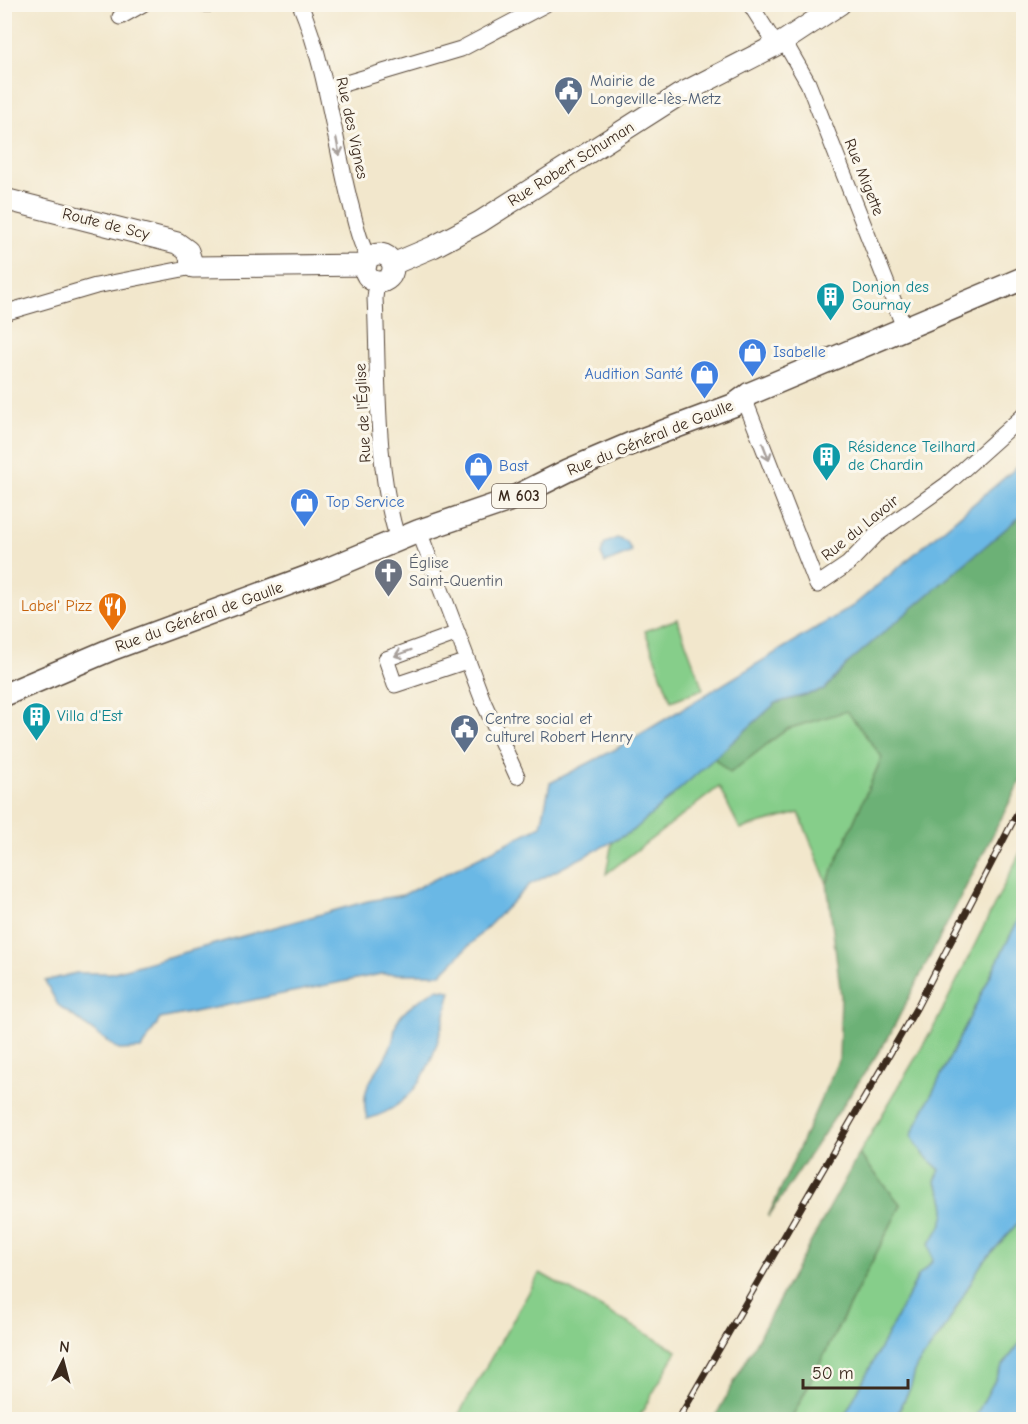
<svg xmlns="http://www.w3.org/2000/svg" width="1028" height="1424" viewBox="0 0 1028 1424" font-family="'Comic Neue',sans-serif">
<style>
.green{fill:#86ce8a;stroke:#607c54;stroke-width:1.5}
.forest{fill:#6cb176;stroke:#546e4a;stroke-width:1.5}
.water{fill:#6bb8e5;stroke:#537182;stroke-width:1.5}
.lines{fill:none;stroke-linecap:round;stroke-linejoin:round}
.street-casing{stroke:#564638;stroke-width:17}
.secondary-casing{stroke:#564638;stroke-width:23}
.primary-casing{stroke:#564638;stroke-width:25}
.street{stroke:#fff;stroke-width:15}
.secondary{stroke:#fff;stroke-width:21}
.primary{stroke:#fff;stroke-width:22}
.rail-casing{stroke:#3b2a1e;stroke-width:7}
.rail{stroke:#fbf7ec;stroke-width:4.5;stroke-dasharray:14;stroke-linecap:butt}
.oneway{stroke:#a79f9a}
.labels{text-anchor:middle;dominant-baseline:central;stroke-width:6;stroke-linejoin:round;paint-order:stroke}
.shield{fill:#fbf7ec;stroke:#75685c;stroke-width:1.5}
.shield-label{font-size:15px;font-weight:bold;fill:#3b2a1e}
.service-label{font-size:16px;fill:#4e5e75;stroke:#fbf7ec;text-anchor:start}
.street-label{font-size:16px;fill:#3b2a1e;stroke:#fbf7ec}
.culture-label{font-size:16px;fill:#0d838f;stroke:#fbf7ec;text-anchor:start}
.shop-label{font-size:16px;fill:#366cbe;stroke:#fbf7ec;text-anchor:start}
.worship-label{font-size:16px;fill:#5b616d;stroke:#fbf7ec;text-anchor:start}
.food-label{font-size:16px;fill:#c56008;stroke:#fbf7ec;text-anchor:end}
</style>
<rect width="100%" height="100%" fill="#fbf7ec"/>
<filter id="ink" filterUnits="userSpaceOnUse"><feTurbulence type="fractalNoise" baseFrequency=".0167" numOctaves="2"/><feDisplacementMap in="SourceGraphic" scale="12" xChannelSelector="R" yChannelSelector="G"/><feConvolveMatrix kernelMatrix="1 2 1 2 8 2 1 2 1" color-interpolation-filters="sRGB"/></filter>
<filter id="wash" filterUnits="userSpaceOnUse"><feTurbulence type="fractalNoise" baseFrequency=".008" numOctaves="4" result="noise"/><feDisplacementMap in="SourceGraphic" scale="24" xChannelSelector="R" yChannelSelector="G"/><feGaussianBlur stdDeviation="1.35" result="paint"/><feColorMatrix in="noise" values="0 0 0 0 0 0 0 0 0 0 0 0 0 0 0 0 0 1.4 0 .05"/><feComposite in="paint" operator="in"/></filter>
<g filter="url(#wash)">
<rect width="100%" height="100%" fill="#f2e7cc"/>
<path class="green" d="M 677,619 L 703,689 L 671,701 L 645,631 Z
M 847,710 L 882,757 L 827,883 L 799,813 L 740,829 L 719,787 L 606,874 L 612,842 L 633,831 L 714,758 L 730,772 L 787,729 Z
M 1023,847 L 1023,910 L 911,1136 L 925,1156 L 940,1170 L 935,1181 C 951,1207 947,1222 929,1244 L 934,1261 L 919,1275 L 843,1419 L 791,1420 L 901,1205 L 859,1154 L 935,1025 Z
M 1023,1217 L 1023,1339 L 1002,1367 L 974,1419 L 895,1420 L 911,1386 L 916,1367 L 945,1328 L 980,1266 Z
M 540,1273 L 677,1351 L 638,1419 L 456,1419 Z"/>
<path class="forest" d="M 1023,514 L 1023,776 L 888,1038 L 768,1217 L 839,1059 L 841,996 L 827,883 L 882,757 L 847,711 L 787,729 L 730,773 L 714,758 L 776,703 L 824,690 L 849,662 Z
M 859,1154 L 901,1205 L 791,1419 L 714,1419 Z"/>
<path class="water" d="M 1023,462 L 1023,514 L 849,662 L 824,690 L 776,703 L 633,831 L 529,885 L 441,974 L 381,974 L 160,1019 L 141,1049 L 119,1050 L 58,1005 L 45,981 L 76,973 L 111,973 L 368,901 L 403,895 L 541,826 L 550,783 L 616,749 L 853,606 Z
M 617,538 L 627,542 L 632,552 L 605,563 L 601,554 L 605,543 Z
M 1023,910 L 1023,1217 L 980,1266 L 945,1328 L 916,1367 L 911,1386 L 895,1419 L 843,1419 L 919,1275 L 933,1261 L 929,1244 C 947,1222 951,1207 935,1181 L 940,1170 L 925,1156 L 911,1136 Z
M 437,989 L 451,991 C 437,1045 428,1103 367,1119 C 357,1082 381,1074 392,1043 C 395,1035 394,1024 400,1017 C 410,1005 424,997 437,989 Z
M 1023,1339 L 1023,1419 L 974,1419 L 1002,1367 Z"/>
</g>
<g filter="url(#ink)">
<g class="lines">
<defs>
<path id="street" d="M 204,4 L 224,4
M 300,4 C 326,66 333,133 349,198 C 355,219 358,240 369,259
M 750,4 L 776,45
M 120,17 L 143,4
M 784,41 L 808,83 L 905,330
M 326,89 L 461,49 L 546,4
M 377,281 L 375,298 C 379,378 374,464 398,540
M 4,313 L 96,286 L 193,267
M 744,398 L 817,585 L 848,564 L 876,535 L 946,485 L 1024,415
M 419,531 L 483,701 L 517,776
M 458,633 L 386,659 L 395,685 L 467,661"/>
<path id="secondary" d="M 4,199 L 177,243 L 188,251 L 193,267 L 366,265
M365 268a14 14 0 1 1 28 0a14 14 0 1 1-28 0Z
M 393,264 L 433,247 L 480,222 L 679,95 L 784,41 L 840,4"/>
<path id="primary" d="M 4,695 L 112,649 L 326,570 L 419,531 L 507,501 L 569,470 L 630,444 L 734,405 L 749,394 L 1024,278"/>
</defs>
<use href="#street" class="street-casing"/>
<use href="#secondary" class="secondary-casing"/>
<use href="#primary" class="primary-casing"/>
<use href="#street" class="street"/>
<use href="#secondary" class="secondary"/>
<use href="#primary" class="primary"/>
<defs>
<path id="rail" d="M 678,1420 L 917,1007 L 1024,800"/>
</defs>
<use href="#rail" class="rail-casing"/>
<use href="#rail" class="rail"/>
</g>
<defs><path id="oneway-shaft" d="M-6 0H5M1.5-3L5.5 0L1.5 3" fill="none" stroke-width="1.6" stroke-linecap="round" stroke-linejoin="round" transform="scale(1.5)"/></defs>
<g class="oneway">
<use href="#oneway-shaft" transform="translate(338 147) rotate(79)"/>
<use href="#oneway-shaft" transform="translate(766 452) rotate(69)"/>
<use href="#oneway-shaft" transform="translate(403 653) rotate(160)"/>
</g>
</g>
<defs>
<symbol id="civic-pin" viewBox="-11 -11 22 30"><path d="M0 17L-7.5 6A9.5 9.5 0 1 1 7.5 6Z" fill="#5c6f8a" stroke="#fbf7ec"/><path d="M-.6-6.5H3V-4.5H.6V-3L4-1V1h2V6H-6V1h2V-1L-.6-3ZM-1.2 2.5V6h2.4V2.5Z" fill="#fff"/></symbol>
<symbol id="building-pin" viewBox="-11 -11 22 30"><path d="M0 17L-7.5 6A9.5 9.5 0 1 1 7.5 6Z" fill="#0f9aa8" stroke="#fbf7ec"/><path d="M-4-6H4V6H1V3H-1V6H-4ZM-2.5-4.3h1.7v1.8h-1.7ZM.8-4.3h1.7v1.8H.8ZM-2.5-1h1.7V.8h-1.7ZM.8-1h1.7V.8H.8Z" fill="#fff"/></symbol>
<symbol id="shop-pin" viewBox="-11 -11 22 30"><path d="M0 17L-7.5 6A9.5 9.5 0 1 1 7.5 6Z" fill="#3f7fe0" stroke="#fbf7ec"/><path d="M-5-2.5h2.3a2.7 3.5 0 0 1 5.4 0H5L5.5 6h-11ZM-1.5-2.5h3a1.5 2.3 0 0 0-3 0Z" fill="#fff"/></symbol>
<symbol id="church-pin" viewBox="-11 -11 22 30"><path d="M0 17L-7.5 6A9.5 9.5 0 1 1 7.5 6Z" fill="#6b7280" stroke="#fbf7ec"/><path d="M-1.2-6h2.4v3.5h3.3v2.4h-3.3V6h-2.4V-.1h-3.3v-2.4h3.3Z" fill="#fff"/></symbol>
<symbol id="restaurant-pin" viewBox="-11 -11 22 30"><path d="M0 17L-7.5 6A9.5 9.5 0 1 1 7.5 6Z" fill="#e8710a" stroke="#fbf7ec"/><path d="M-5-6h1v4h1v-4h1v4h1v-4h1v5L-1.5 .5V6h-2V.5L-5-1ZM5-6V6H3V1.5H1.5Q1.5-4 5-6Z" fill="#fff"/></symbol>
</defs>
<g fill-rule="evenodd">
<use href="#civic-pin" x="552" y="74" width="33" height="45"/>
<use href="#building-pin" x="814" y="280" width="33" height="45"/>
<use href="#shop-pin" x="736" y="336" width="33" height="45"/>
<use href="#shop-pin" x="688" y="358" width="33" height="45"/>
<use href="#building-pin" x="810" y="440" width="33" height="45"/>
<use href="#shop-pin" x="462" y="450" width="33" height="45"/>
<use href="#shop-pin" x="288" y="486" width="33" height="45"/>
<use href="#church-pin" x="372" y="556" width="33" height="45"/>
<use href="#restaurant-pin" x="96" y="590" width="33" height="45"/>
<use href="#building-pin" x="20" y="700" width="33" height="45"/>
<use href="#civic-pin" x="448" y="712" width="33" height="45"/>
</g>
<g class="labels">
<rect class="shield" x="492" y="484" width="54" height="24" rx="4.5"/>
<g class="shield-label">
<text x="519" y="496">M 603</text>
</g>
<g class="service-label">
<text x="590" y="81">Mairie de<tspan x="590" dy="18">Longeville-lès-Metz</tspan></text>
<text x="485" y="719">Centre social et<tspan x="485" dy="18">culturel Robert Henry</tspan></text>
</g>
<g class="street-label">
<text transform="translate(352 128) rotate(78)">Rue des Vignes</text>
<text transform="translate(571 164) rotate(-32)">Rue Robert Schuman</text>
<text transform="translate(864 177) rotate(68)">Rue Migette</text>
<text transform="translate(106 224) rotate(14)">Route de Scy</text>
<text transform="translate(363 413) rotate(-93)">Rue de l'Église</text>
<text transform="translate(650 438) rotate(-22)">Rue du Général de Gaulle</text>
<text transform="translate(860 528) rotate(-39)">Rue du Lavoir</text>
<text transform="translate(199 617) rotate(-20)">Rue du Général de Gaulle</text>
</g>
<g class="culture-label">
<text x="852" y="287">Donjon des<tspan x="852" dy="18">Gournay</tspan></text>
<text x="848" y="447">Résidence Teilhard<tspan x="848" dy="18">de Chardin</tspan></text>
<text x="57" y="716">Villa d'Est</text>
</g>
<g class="shop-label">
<text x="773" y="352">Isabelle</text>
<text x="683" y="374" text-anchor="end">Audition Santé</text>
<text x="499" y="466">Bast</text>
<text x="326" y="502">Top Service</text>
</g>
<g class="worship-label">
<text x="409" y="563">Église<tspan x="409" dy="18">Saint-Quentin</tspan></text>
</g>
<g class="food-label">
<text x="92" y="606">Label' Pizz</text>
</g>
</g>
<rect width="1028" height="1424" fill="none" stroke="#fbf7ec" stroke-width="24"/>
<g transform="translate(63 1361) rotate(6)" stroke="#fbf7ec" stroke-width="4.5" paint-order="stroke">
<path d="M0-4.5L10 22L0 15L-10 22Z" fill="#3b2a1e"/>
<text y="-9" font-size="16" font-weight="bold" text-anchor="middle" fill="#3b2a1e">N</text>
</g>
<path d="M803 1379v9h105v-9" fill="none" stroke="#3b2a1e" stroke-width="3"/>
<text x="812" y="1379" font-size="18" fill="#3b2a1e" stroke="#fbf7ec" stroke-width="4.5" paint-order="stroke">50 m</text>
</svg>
